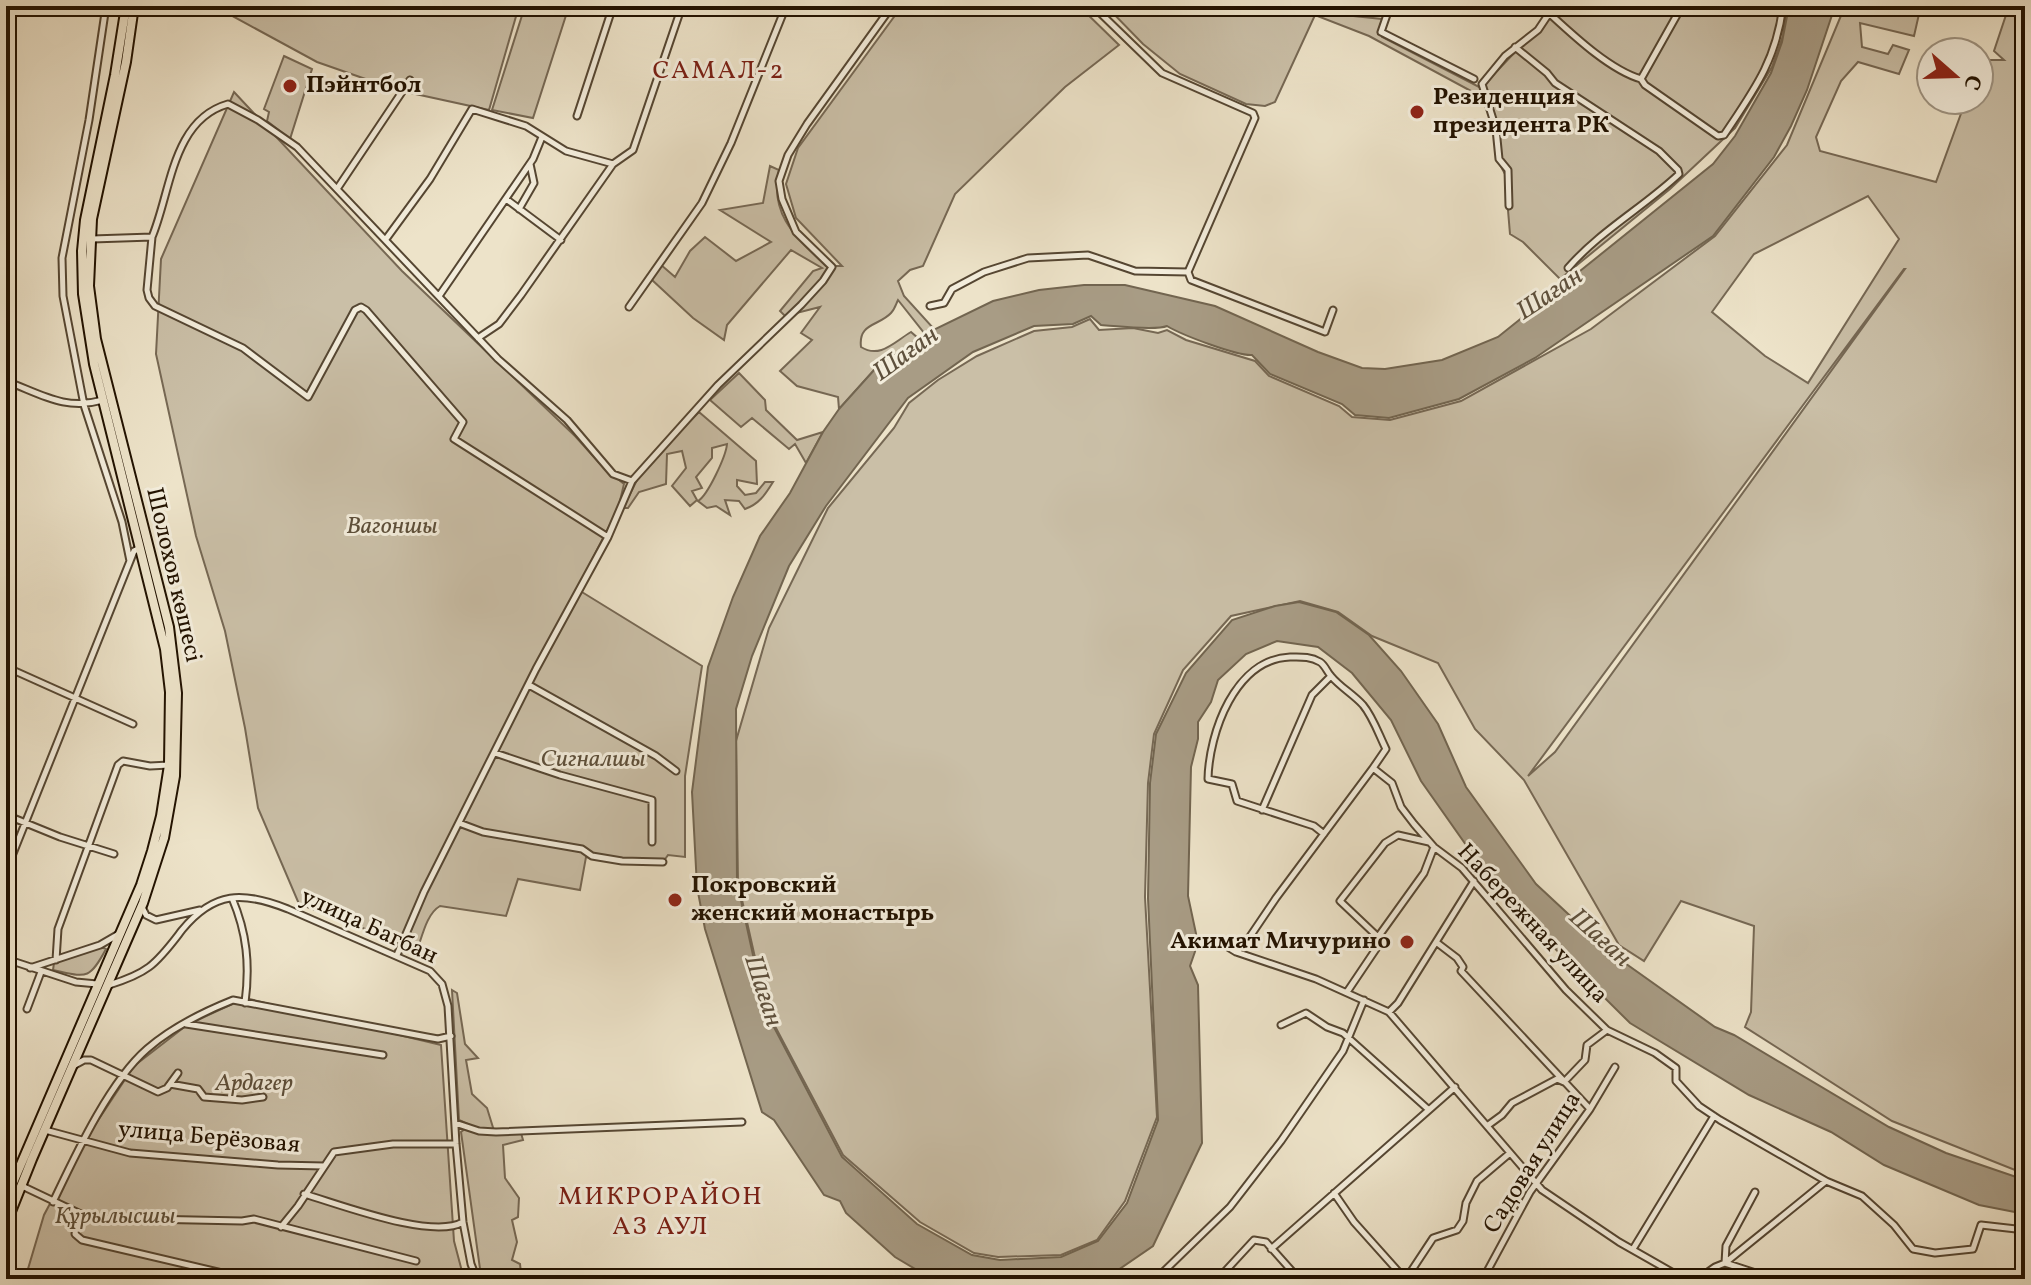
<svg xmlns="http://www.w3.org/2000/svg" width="2031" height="1285" viewBox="0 0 2031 1285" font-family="Vollkorn,serif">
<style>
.green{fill:#cabfa7;stroke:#766854;stroke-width:2;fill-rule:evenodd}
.water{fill:#a89c85;stroke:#726550;stroke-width:2}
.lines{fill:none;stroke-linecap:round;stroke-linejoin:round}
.minor-casing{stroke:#554632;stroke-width:9}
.highway-casing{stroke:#221200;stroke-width:12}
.minor{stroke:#f3eddc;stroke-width:5}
.highway{stroke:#ede3c9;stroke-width:8}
.poi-dot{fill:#8f2418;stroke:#f3eddc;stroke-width:3}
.labels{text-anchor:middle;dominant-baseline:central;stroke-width:6;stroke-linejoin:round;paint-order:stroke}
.poi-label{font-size:24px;font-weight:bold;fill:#221200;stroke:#f3eddc;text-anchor:start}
.park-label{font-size:24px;font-style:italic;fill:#5d4f3a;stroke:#f3eddc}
.street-label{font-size:24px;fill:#221200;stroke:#f3eddc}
.neighbourhood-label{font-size:26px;letter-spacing:2px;fill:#7a1f14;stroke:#f3eddc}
.water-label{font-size:26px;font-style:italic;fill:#5e503c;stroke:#f3eddc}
</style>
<rect width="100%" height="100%" fill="#ede3c9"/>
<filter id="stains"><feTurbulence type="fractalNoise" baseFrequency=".0025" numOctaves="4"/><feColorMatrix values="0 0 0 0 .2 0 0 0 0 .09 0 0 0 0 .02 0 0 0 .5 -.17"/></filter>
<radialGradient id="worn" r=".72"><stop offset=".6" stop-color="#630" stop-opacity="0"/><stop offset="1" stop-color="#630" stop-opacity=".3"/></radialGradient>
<path class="green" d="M 227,6 L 519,6 L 489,110 L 397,90 L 317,62 L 225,12 Z
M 525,6 L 569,6 L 533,118 L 492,110 Z
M 902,6 L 1079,6 L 1119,45 L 1065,87 L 955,194 L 923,266 L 910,270 L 898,281 L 904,296 L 935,330 L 925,334 L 898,300 C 896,304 895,309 891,313 C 879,326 858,323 861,347 C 880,359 894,342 911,332 L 919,339 L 875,369 L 839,409 L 838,397 L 797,386 L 780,371 L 812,340 L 801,333 L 820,307 L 785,316 L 780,311 L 813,271 L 822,268 L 791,250 L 727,325 L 724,340 L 693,318 L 651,279 L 660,264 L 675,277 L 690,251 L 705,237 L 736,261 L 771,242 L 720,210 L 763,203 L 770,166 L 779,170 C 769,215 796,237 826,266 L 842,266 L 796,218 L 786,184 L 798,148 Z
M 1106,6 L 1331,6 L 1344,15 L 1382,19 L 1382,37 L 1481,88 L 1534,32 L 1553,6 L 1787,6 L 1783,36 L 1772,67 L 1735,128 L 1670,189 L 1560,279 L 1523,242 L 1510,234 L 1505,174 L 1498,161 L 1492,121 L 1484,98 L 1369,36 L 1315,15 L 1275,102 L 1265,106 L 1246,104 L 1180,74 L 1143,44 Z
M 1845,6 L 1902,6 L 1919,14 L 1914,36 L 1860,23 L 1862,47 L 1888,54 L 1893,45 L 1909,50 L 1899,74 L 1858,62 L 1841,81 L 1816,137 L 1820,151 L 1936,182 L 1966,100 L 1979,100 L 1980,60 L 2004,60 L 1994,51 L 2009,6 L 2025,6 L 2025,1174 L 1892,1121 L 1745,1027 L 1751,1012 L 1754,926 L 1681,901 L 1644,961 L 1619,945 L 1524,780 L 1475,729 L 1438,663 L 1372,636 L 1338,612 L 1300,601 L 1231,616 L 1183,670 L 1154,734 L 1148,783 L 1145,897 L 1157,1117 L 1125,1201 L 1097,1240 L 1061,1255 L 998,1257 L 974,1253 L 920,1222 L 843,1155 L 767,1011 L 738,882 L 736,741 L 769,628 L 828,508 L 894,428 L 909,403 L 938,380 L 977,356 L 1034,331 L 1072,327 L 1090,319 L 1099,330 L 1133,328 L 1158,333 L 1167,330 L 1186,340 L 1255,361 L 1269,376 L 1339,406 L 1352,417 L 1390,420 L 1461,401 L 1591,329 L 1715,236 L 1787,145 ZM 1868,196 L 1899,239 L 1808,383 L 1765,356 L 1712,312 L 1754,254 ZM 1905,269 L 1555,752 L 1528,776 L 1904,269 Z
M 284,56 L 312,69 L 290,139 L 267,121 L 269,112 L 264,109 Z
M 234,92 L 402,271 L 575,436 L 603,467 L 624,484 L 618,509 L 577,589 L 702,666 L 685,776 L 685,857 L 668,855 L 661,865 L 586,857 L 580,890 L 518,879 L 506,916 L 440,906 C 426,914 422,938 416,953 L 392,946 L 373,932 L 299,904 L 258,808 L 245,728 L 225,631 L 196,536 L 156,354 L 161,259 Z
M 739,373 L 765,400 L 766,410 L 797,440 L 823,432 L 806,463 L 795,444 L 789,449 L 752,418 L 741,427 L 710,400 Z
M 699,412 L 756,461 L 757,484 L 737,480 L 737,486 L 745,495 L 756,493 L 765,482 L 773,482 C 765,495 759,504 745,509 L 739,501 L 725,500 L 730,515 L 716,506 L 707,508 L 698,501 C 708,495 726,456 727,444 L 712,448 L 712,458 L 696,477 L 702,488 L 692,491 L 697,500 L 690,506 L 672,486 L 686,468 L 682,451 L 667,454 L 666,484 L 639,492 L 628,508 L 623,508 L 642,470 Z
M 101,947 L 106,949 C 89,981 86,977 53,970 L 54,963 Z
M 452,990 L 457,993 L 465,1044 L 478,1058 L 466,1060 L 472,1094 L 487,1108 L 495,1134 L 521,1133 L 523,1140 L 503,1145 L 505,1178 L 519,1198 L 518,1217 L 512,1220 L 517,1242 L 512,1260 L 520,1264 L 521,1273 L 516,1279 L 483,1279 L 481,1276 L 461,1132 L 470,1125 L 459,1120 Z
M 245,998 L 441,1045 L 454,1241 L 464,1279 L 25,1279 L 44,1215 L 79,1149 L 134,1066 L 187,1025 Z"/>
<path class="water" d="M 1789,6 L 1835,6 L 1807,90 L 1791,126 L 1774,157 L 1713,236 L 1535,358 L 1459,399 L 1389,418 L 1355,415 L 1342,404 L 1270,374 L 1252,355 C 1237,356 1182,335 1167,326 C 1155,331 1117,326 1101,325 L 1091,316 L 1073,324 L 1034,326 L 973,352 L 908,398 L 826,506 L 789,566 L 752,656 L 736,709 L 737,882 L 765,1010 L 842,1157 L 917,1224 L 972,1255 L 1000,1260 L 1061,1257 L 1098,1241 L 1127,1203 L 1158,1120 L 1148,898 L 1150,783 L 1156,734 L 1186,673 L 1232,620 L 1275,606 L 1299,602 L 1336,612 L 1369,635 L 1401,671 L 1438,724 L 1466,787 L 1536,884 L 1608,951 L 1715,1027 L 1734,1035 L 1889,1127 L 1946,1153 L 2025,1180 L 2025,1214 L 1979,1205 L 1884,1165 L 1831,1132 L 1749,1095 L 1630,1023 L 1502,896 L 1421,781 L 1391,720 L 1352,673 L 1318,647 L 1277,641 L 1246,654 L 1218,680 L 1211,702 L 1198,722 L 1198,739 L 1191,767 L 1188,896 L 1198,943 L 1190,966 L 1198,985 L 1202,1143 L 1153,1246 L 1105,1279 L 932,1279 L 895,1257 L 846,1213 L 840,1201 L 824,1195 L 774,1120 L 762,1112 L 705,929 L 697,887 L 692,792 L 708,667 L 733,597 L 760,536 L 790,493 L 823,432 L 839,409 L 875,369 L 925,334 L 993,301 L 1039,290 L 1084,285 L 1125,285 L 1215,306 L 1318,352 L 1362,368 L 1385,369 L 1442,360 L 1498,337 L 1713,164 L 1735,136 L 1771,73 L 1782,42 Z"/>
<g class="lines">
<defs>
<path id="minor" d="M 106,6 L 89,120 L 62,258 L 63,296 L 84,405 L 122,522 L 130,561
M 1093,6 L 1162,73 L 1253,113 L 1255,118 L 1188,272 L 1191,280 L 1325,332 L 1333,310
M 1390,6 L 1381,32 L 1474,79
M 1682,6 L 1641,79 L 1645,85 L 1718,136 L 1724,135 C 1754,90 1776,61 1783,6
M 1550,14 C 1574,36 1610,70 1641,79
M 1515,47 L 1547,73 L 1555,83 L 1659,151 L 1678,170 L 1679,174 C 1644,207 1600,231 1568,268
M 577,116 L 613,6
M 337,189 L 410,80
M 506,199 L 561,240
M 1509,206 L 1508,170 L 1499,159 L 1496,129 L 1482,84 L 1505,56 L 1538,30 L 1554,6
M 519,209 L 534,183 L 530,164
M 152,237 L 147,290 L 149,298 L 155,306 L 243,348 L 308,397 L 355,310 L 361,307 L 366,310 L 463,422 L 454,439 L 608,537
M 92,239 L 152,237 C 171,192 172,120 228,104 L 258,120 L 297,147 L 498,359 L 567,420 L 613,474 L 632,481
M 386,239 L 430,179 L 472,109 L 526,126 L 566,151 L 613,164
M 439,296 L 533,159 L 542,137
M 930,306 L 944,303 L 952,289 L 984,272 L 1028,258 L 1088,255 L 1135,271 L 1188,272
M 629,307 L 702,203 L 731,143 L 786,6
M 478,338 L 499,324 L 521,295 L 613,164 L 633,150 L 682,6
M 6,381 C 41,394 65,411 103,400
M 6,667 L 133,724
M 6,682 L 11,669
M 529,685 L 656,756 L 676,771
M 495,753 L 560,775 L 652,800 L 652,842
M 1262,810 L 1312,695 L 1331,676
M 6,815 L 60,837 L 114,854
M 459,823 L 483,832 L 582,849 L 592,856 L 622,861 L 663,862
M 1324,834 L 1314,826 L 1237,801 L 1232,784 L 1208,779 C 1209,733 1235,659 1290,657 C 1300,657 1310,656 1320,662 C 1325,665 1327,672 1331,676 C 1340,687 1353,694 1363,705 C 1373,717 1379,735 1386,749 L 1373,768 L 1392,783 L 1401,807 L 1414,824 L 1434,847 L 1462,868 L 1566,990 L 1607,1030 L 1655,1053 L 1676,1068 L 1676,1081 L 1699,1106 L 1720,1120 L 1826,1181 L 1862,1196 L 1894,1225 L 1913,1249 L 1935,1253 L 1973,1249 L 1981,1225 L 2025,1230
M 6,871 L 134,551 L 140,548
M 232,898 C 247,933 250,965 245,1003
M 142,907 L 146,915 L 156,920 L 200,910
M 1378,937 L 1340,901 L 1385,843 L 1398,835 L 1429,842
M 1436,942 L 1457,958 L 1463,967 L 1461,971 L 1590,1109
M 1223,944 L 1236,952 L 1316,979 L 1389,1012 L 1542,1190 L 1619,1242 L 1684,1279
M 1236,952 L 1249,938 L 1276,898 L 1373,768
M 397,955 L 424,892 L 536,669 L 608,537 L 632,481 L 718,385 L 801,305 L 823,281 L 832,267 L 796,232 L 782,199 L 779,181 L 788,155 L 807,124 L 892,6
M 6,959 L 76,982 L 97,984
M 56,960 L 58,929 L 118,765 L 123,761 L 150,766 L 169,765
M 30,968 L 100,945 L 119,934
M 109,985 C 122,981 137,976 149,967 C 162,957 172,943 182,930 C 214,891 243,891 288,909 L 430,971 L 442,984 L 448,1006 L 456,1144 L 463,1222 L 471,1264 L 477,1279
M 1347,992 L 1380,943 L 1378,937 L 1424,873 L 1434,847
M 27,1009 L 41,972
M 1389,1012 L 1398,1003 L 1474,881
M 186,1024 L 383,1055
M 1281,1025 L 1306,1013 L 1327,1027 L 1343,1033 L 1429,1110
M 73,1066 L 84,1060 L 91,1060 L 158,1092 L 167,1088 L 178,1073
M 170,1084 L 198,1089 L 204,1097 L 242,1100 L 263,1097
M 455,1123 L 479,1131 L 496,1132 L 742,1122
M 1487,1126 L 1502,1115 L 1512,1103 L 1557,1079 L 1564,1082 L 1585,1060 L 1587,1045 L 1607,1030
M 45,1130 L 130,1153 L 278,1165 L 324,1166
M 22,1186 L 83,1215 L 97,1218 L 242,1221 L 254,1219 L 416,1261
M 1755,1192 L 1726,1246 L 1725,1263 L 1774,1279
M 1334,1193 L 1354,1222 L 1405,1279
M 304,1194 C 339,1204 432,1240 463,1222
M 53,1202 C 75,1156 109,1082 147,1049 C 171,1028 203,1012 233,1000 L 427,1037 L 438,1039 L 451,1036
M 78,1213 L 75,1234 L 82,1240 L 248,1279
M 281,1227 L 298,1206 L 334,1152 L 393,1144 L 456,1144
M 1271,1249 L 1455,1087
M 1633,1249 L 1714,1116
M 1156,1279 L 1230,1207 L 1281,1141 L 1343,1051 L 1364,1000
M 1218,1279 L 1254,1240 L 1266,1242 L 1299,1279
M 1406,1279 L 1433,1238 L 1457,1230 L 1463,1221 L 1466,1203 L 1477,1181 L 1510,1153
M 1483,1279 L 1530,1192 L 1590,1109 L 1615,1067
M 1698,1279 L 1715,1267 L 1725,1263 L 1826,1181"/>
<path id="highway" d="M 6,1199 L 141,885 L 152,851 L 161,816 L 169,765 L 170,692 L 165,649 L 94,364 L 83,294 L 82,251 L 85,220 L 115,75 L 126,6
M 6,1224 L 32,1159 L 143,903 L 164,838 L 175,776 L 177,693 L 169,627 L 96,339 L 89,286 L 92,219 L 126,62 L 134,6"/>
</defs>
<use href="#minor" class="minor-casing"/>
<use href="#highway" class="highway-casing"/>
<use href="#minor" class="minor"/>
<use href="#highway" class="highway"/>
</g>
<g class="poi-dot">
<circle cx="290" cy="86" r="8"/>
<circle cx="1417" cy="112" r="8"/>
<circle cx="675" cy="900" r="8"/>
<circle cx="1407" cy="942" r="8"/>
</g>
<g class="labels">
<g class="poi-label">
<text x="306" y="86">Пэйнтбол</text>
<text x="1433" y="98">Резиденция<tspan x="1433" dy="28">президента РК</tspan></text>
<text x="691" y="886">Покровский<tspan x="691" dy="28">женский монастырь</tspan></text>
<text x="1391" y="942" text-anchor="end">Акимат Мичурино</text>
</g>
<g class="park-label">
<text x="392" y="527">Вагоншы</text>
<text x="593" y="760">Сигналшы</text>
<text x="254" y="1084">Ардагер</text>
<text x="115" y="1217">Құрылысшы</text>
</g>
<g class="street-label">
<text transform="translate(173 575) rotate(77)">Шолохов көшесі</text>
<text transform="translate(1532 924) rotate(47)">Набережная улица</text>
<text transform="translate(369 927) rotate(25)">улица Багбан</text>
<text transform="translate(209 1138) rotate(5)">улица Берёзовая</text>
<text transform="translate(1533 1163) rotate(-58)">Садовая улица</text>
</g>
<g class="neighbourhood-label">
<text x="719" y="71">САМАЛ-2</text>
<text x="661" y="1197">МИКРОРАЙОН<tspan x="661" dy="30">АЗ АУЛ</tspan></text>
</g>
<g class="water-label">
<text transform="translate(1550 294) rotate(-34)">Шаған</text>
<text transform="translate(906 354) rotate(-36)">Шаған</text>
<text transform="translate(1600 938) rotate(42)">Шаған</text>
<text transform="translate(763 991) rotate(72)">Шаған</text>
</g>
</g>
<rect width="2031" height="1285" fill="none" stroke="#ede3c9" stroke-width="32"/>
<rect x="8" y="8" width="2015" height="1269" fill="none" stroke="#221200" stroke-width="4"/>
<rect x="16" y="16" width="1999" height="1253" fill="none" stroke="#221200" stroke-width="2"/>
<g transform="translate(1955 76) rotate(110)"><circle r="38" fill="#f3eddc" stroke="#9f9584" stroke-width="2"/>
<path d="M0-6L14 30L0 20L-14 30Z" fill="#8f2418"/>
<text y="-12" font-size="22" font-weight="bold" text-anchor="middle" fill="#221200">С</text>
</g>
<rect width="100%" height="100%" filter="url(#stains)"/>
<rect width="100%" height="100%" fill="url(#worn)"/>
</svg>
